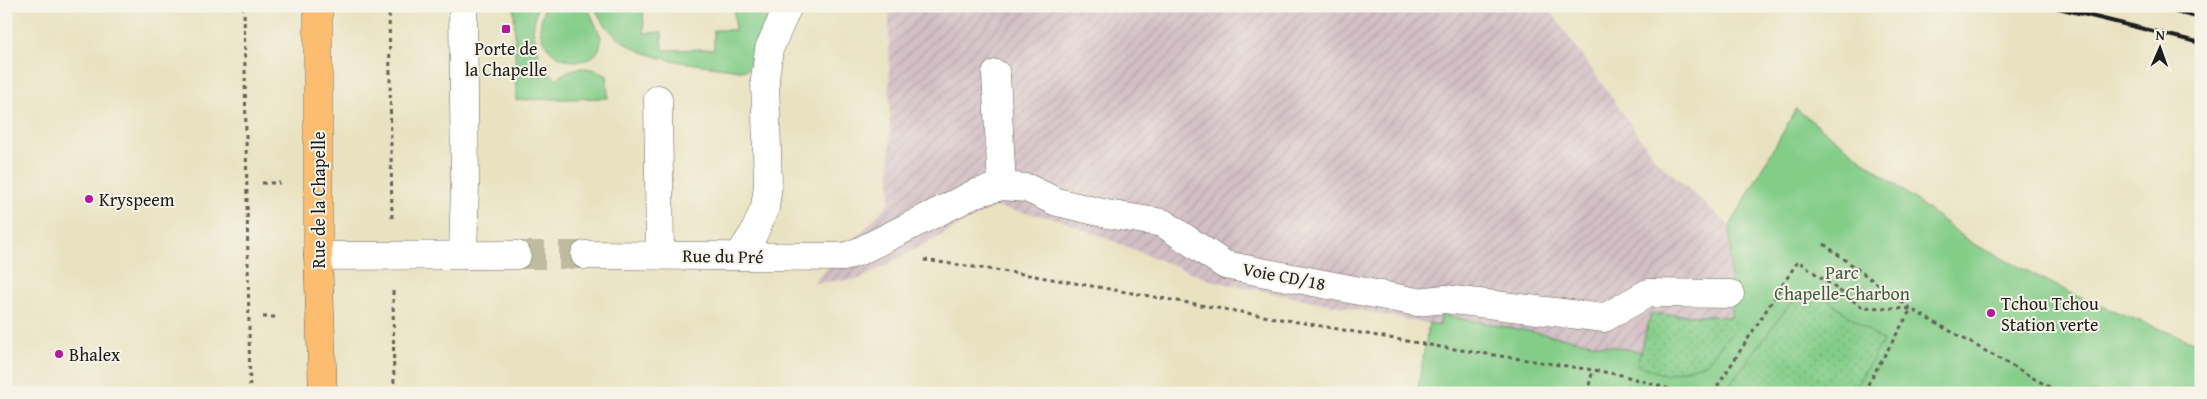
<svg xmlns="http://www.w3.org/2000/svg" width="2207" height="399" viewBox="0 0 2207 399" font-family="'Gentium Book Plus',serif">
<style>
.industrial{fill:url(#industrial-furrows)}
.green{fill:#84cd89;stroke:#507452}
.garden{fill:url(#garden-dots);stroke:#507452}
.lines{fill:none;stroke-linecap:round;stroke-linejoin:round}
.minor-tunnel{stroke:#c0baa0;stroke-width:28;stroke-dasharray:28 14;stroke-linecap:butt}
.minor-casing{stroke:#646156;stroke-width:29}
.major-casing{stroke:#646156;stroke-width:29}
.path{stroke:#646156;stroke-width:3;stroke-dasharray:4 4;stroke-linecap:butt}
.minor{stroke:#fff;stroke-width:28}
.major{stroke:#fcbd6f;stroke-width:28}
.rail{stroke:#1c1c1c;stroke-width:4}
.poi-dot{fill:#b5179e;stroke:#f7f3e8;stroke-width:2}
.labels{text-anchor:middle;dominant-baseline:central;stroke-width:4;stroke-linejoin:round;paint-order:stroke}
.poi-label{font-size:18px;fill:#1c1c1c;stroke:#f7f3e8;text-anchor:start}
.street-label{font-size:18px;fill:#1c1c1c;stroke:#f7f3e8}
.park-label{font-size:18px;fill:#405a42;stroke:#f7f3e8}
</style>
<defs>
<pattern id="industrial-furrows" width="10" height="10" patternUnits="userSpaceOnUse" patternTransform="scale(1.25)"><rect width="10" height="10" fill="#d2bec5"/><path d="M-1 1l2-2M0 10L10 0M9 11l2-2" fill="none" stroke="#b4a3a9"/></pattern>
<pattern id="garden-dots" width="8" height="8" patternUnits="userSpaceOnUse" patternTransform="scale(1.25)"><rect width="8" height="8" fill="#84cd89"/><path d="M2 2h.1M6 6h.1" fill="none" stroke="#71af76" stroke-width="1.8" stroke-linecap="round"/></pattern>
</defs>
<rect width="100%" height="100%" fill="#f7f3e8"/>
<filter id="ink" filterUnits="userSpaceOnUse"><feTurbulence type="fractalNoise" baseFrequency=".02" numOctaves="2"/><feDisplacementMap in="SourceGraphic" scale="10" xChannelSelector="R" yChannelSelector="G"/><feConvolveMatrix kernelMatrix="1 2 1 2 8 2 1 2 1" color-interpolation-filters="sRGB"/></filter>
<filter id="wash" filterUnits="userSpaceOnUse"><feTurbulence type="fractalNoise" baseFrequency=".0096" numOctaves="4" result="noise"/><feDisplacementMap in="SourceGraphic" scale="20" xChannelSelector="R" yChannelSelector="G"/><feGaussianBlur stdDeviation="1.12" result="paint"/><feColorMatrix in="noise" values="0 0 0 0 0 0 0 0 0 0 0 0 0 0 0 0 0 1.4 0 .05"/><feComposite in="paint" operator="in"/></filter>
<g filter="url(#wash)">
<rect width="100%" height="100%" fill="#e9e2c1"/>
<path class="industrial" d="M 889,6 L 1547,6 L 1656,160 L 1730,226 L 1731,317 L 1651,314 L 1641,352 L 1442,315 L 1440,326 L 1212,281 L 1058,219 L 994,207 L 860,279 L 813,283 L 890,202 Z"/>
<path class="green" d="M 514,6 L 537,6 L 533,29 L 539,54 L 535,62 L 557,79 C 570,66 591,64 607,76 L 608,98 L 516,100 Z
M 544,6 L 587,6 L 601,37 C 603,73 545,67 540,30 C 540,22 543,14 544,6 Z
M 594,6 L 643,6 L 644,33 L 662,32 L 663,50 L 714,49 L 714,30 L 735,30 L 734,6 L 764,8 L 767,22 L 756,62 L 746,70 L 739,70 C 685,61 620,64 594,6 Z
M 1796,109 L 1972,243 L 2079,297 L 2201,345 L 2201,393 L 1417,393 L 1429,323 L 1440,326 L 1441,315 L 1641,352 L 1651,314 L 1731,317 L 1730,226 Z"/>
<path class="garden" d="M 1796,296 L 1824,297 L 1883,341 L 1852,393 L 1723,393 Z
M 1651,314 L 1731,317 L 1738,325 L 1706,364 L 1665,375 L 1637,365 Z"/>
</g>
<g filter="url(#ink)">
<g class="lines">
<path class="minor-tunnel" d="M 517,255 L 585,255"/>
<defs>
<path id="minor" d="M 463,6 L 465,184 L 463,255
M 996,74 L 1002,186
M 658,99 L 660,255
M 585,255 L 844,257 L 860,251 L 976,193 L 1002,186 L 1027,188 L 1057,202 L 1107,214 L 1163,223 L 1225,265 L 1417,302 L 1445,299 L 1604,318 L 1648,293 L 1730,294
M 318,256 L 517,255
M 739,256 L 754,233 L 765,208 L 768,185 L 765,79 L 769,49 L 788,6"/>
<path id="major" d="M 318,6 L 318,256 L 323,393"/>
</defs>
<use href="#minor" class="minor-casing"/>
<use href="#major" class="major-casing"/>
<path class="path" d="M 244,6 L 250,393
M 389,6 L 392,220
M 262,183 L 280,183
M 1824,244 L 1911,309 L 2060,393
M 924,260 L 1023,274 L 1441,347 L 1593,370 L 1621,375 L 1684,393
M 393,291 L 394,393
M 263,317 L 279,317
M 1587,393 L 1593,370
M 1713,393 L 1798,261 L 1862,307 L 1911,309 L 1863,393"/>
<use href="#minor" class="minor"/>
<use href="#major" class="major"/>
<path class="rail" d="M 2050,6 L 2201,43
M 2151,6 L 2201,18"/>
</g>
</g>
<g class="poi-dot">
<rect x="501" y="24" width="10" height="10" rx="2.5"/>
<circle cx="89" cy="199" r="5"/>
<circle cx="1991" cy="313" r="5"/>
<circle cx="59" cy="354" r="5"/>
</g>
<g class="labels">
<g class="poi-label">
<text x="506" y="48" text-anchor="middle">Porte de<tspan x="506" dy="21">la Chapelle</tspan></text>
<text x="99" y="199">Kryspeem</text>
<text x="2001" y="303">Tchou Tchou<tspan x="2001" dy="21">Station verte</tspan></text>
<text x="69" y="354">Bhalex</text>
</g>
<g class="street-label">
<text transform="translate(318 200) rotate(-90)">Rue de la Chapelle</text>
<text transform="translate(723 256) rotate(1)">Rue du Pré</text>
<text transform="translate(1284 276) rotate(11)">Voie CD/18</text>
</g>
<g class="park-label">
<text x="1842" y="272">Parc<tspan x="1842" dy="21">Chapelle-Charbon</tspan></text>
</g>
</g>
<rect width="2207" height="399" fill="none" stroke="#f7f3e8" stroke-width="25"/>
<g transform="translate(2160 48) rotate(2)" stroke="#f7f3e8" stroke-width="4" paint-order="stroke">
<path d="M0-4L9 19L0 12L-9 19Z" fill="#1c1c1c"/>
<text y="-8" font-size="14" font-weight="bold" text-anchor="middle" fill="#1c1c1c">N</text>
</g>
</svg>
